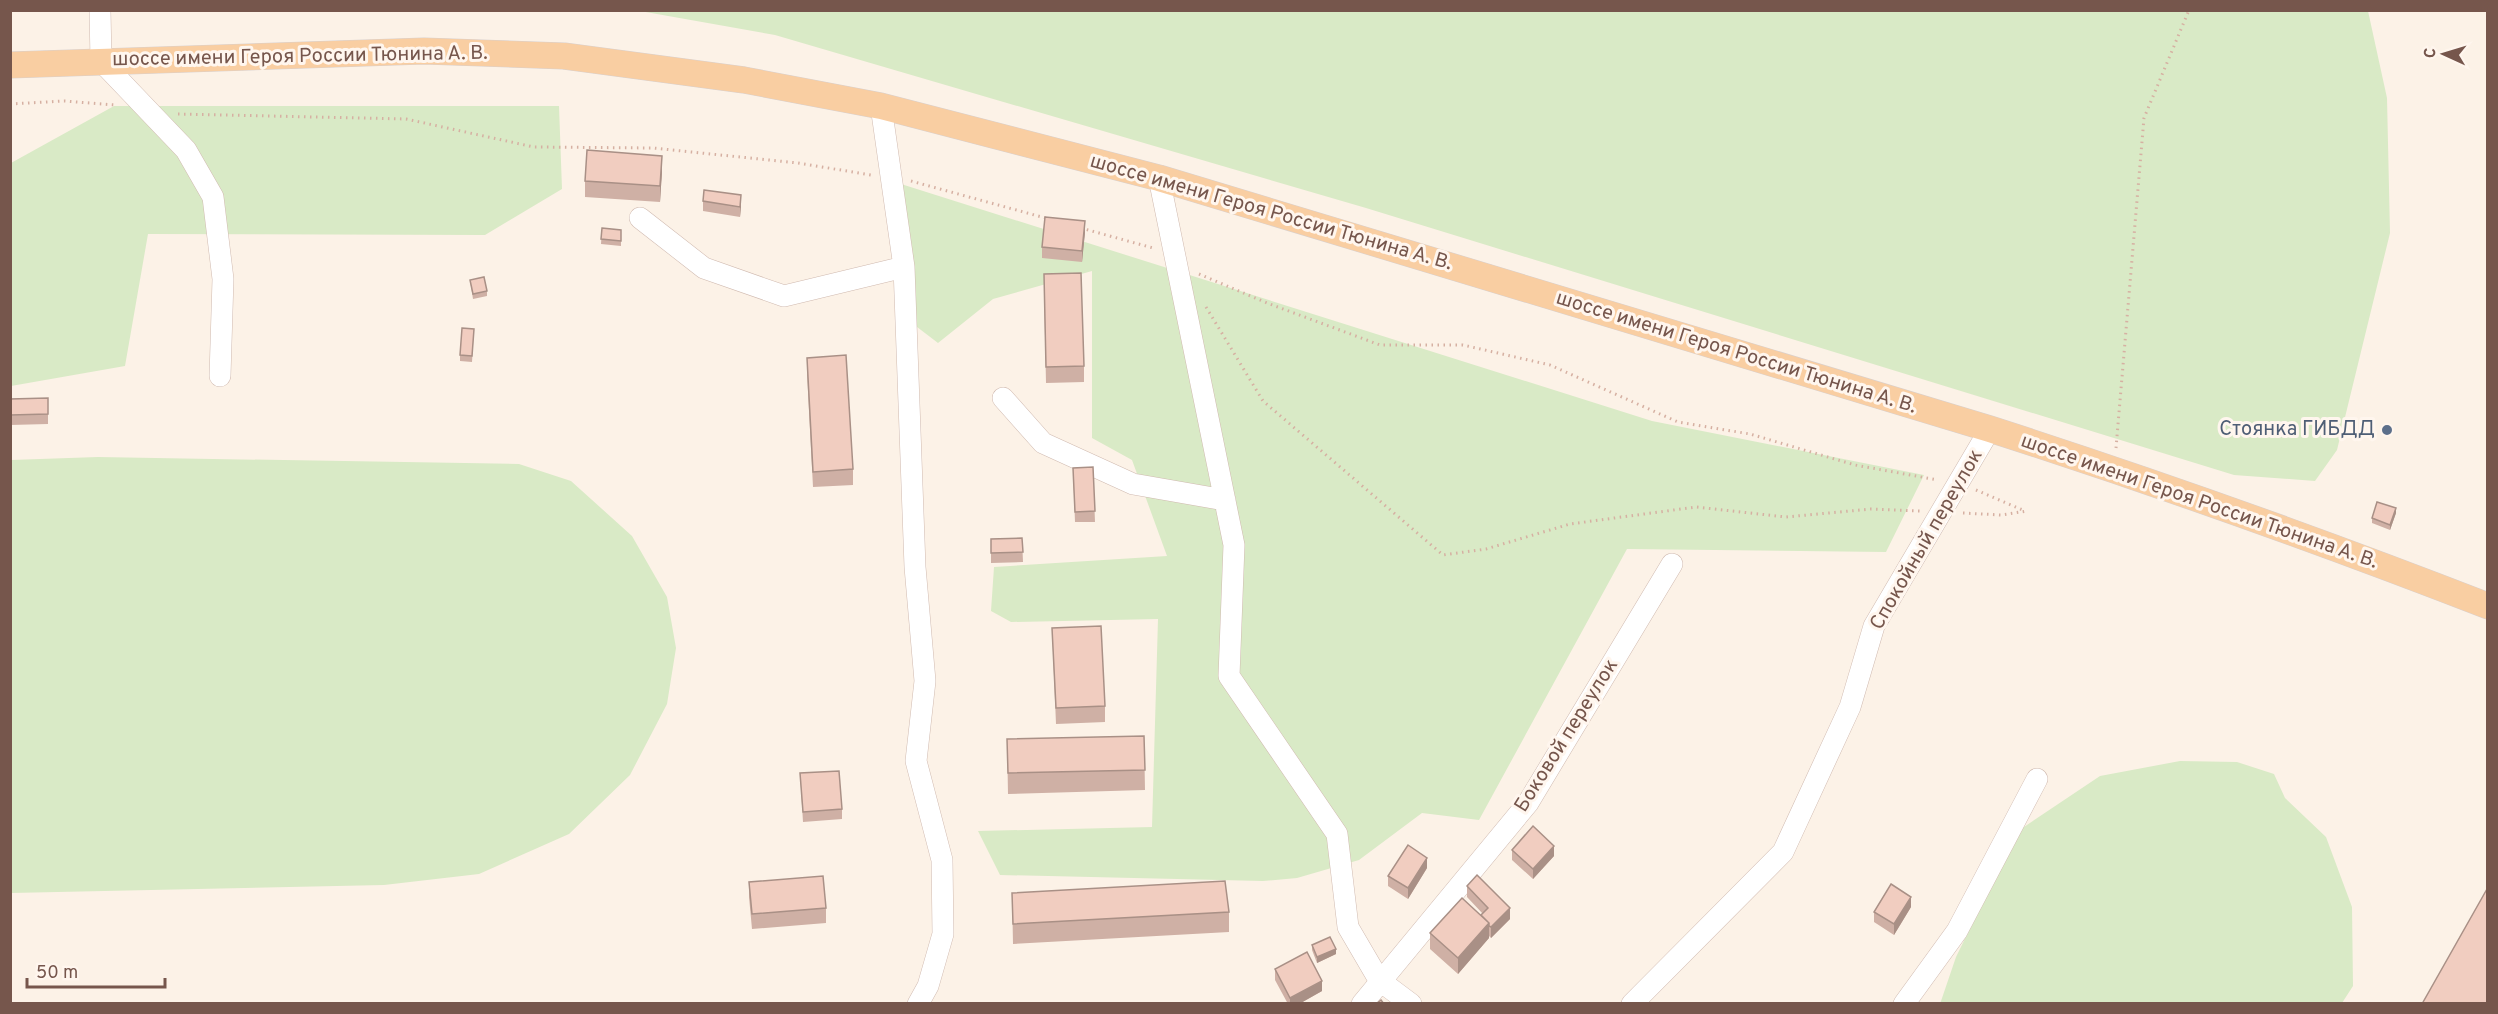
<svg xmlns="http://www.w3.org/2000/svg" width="2498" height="1014" viewBox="0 0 2498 1014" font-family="Overpass,sans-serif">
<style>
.green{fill:#d9eac6}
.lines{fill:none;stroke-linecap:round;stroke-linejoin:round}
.minor-casing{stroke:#d0bab0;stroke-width:22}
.major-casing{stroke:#d9d0cd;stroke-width:27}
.path{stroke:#d6b0a2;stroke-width:3;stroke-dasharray:1.5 4.5;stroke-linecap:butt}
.minor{stroke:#fff;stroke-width:21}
.major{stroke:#f9cea2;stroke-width:26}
.wall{fill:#cfb0a5}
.shaded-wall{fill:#a99086}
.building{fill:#f1cdc0;stroke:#a99086;stroke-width:1.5}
.service-dot{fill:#5c6f8a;stroke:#fff6ee;stroke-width:2}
.labels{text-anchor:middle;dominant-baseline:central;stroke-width:6;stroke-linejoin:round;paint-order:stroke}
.street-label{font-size:20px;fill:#76564c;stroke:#fff6ee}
.service-label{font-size:20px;fill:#4e5e75;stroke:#fff6ee;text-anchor:end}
</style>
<rect width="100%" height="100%" fill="#fcf2e7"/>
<path class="green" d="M 640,11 L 2368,11 L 2387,98 L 2390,233 L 2337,450 L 2315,481 L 2234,475 L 1366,208 L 775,35 Z
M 114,106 L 559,106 L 562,189 L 485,235 L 148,234 L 125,366 L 11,386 L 11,163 Z
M 901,184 L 1652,421 L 1924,475 L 1886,552 L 1627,549 L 1479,820 L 1422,813 L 1359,860 L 1297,878 L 1263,881 L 1000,875 L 978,831 L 1152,827 L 1158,619 L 1011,622 L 991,611 L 994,567 L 1167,556 L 1132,460 L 1092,438 L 1092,271 L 993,299 L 938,343 L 904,317 Z
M 98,457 L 519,464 L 571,481 L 632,536 L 667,597 L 676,648 L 667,704 L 630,775 L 569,834 L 479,874 L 384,885 L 11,893 L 11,460 Z
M 2180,761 L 2237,762 L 2274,774 L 2285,798 L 2326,837 L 2352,907 L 2353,986 L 2342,1003 L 1940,1004 L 1956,957 L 2018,831 L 2100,776 Z"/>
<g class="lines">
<defs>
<path id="minor" d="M 100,10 L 101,61 L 186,150 L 213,197 L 223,279 L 220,376
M 1159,178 L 1234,545 L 1229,676 L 1337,834 L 1348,927 L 1379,980 L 1411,1004
M 640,218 L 704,268 L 784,296 L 904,267 L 881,106
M 904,267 L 915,567 L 925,681 L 916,761 L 942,860 L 943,934 L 928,986 L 918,1004
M 1003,398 L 1043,443 L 1133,484 L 1225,500
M 1362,1004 L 1528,803 L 1672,564
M 1632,1004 L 1783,852 L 1850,707 L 1874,626 L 1990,429
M 1904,1004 L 1957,931 L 2037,779"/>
<path id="major" d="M 10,65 L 424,51 L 564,56 L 744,80 L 881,106 L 1159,178 L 1990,429 C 2158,483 2323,542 2488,606"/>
</defs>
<use href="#minor" class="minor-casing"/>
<use href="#major" class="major-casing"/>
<path class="path" d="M 10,104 L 64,101 L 115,105
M 178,114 L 406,119 L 534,147 L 653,148 L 798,163 L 871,175
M 911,181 L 1049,219
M 1081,228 L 1153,248
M 1199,274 L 1267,303 L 1380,345 L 1463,345 L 1550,365 L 1678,422 L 1750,434 L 1855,465 L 1938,480
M 1206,307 L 1263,401 L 1443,555 L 1486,549 L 1570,524 L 1696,507 L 1786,517 L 1871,509 L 1921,511
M 2116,448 L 2144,118 L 2189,10
M 1976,490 L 2025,511
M 1963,513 L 2001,515 L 2027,511"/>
<use href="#minor" class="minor"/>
<use href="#major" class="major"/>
</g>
<path class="wall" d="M 662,171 L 660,202 L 585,197 L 585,181 Z
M 703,201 L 741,206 L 740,217 L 703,211 Z
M 602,228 L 621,230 L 621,246 L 601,244 Z
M 1085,232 L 1082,262 L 1042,258 L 1042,247 Z
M 470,280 L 487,291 L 487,296 L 473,299 Z
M 1044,290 L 1084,366 L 1084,382 L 1046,383 Z
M 474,329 L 472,362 L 460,361 L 460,355 Z
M 807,358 L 853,469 L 853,485 L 813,487 L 807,373 Z
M 48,398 L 48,424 L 10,425 L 10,399 Z
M 1093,467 L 1095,522 L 1075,522 L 1073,468 Z
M 2396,513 L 2390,530 L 2372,523 L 2372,518 Z
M 1022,538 L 1023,562 L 991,563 L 991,539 Z
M 1052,628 L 1105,706 L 1105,722 L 1056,724 Z
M 1144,736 L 1145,790 L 1008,794 L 1007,739 Z
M 800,773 L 842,809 L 842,819 L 803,822 Z
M 1512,850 L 1554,856 L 1533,879 L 1512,860 Z
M 1427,868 L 1408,899 L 1388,886 L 1388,876 Z
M 749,882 L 826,908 L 826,923 L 752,929 L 749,897 Z
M 1467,886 L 1510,919 L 1491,938 L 1489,936 L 1489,938 L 1458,974 L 1430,949 L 1430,933 L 1481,915 L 1483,914 L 1467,897 Z
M 1012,893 L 1229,912 L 1229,932 L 1013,944 Z
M 1911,907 L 1894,935 L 1874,922 L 1874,912 Z
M 1312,945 L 1336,954 L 1317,963 L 1312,950 Z
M 1275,969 L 1322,991 L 1299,1004 L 1288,1004 L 1275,980 Z"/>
<path class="shaded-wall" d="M 662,156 L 662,171 L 660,202 L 660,186 Z
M 741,195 L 741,206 L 740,217 L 740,207 Z
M 1085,221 L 1085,232 L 1082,262 L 1082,251 Z
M 2396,508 L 2396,513 L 2390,530 L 2390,525 Z
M 1554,846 L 1554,856 L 1533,879 L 1533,869 Z
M 1427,858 L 1427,868 L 1408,899 L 1408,888 Z
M 1911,897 L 1911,907 L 1894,935 L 1894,924 Z
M 1510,908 L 1510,919 L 1491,938 L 1491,927 Z
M 1489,923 L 1489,938 L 1458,974 L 1458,958 Z
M 1336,949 L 1336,954 L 1317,963 L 1317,957 Z
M 1322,981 L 1322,991 L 1299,1004 L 1290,1004 L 1290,998 Z"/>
<path class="building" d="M 587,150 L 662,156 L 660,186 L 585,181 Z
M 704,190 L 741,195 L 740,207 L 703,201 Z
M 1045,217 L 1085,221 L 1082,251 L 1042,247 Z
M 602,228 L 621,230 L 621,241 L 601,239 Z
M 1081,273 L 1084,366 L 1046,367 L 1044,274 Z
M 484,277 L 487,291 L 473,294 L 470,280 Z
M 462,328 L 474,329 L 472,356 L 460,355 Z
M 846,355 L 853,469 L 813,472 L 807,358 Z
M 48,398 L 48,414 L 10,415 L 10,399 Z
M 1093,467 L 1095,511 L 1075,512 L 1073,468 Z
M 2377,502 L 2396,508 L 2390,525 L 2372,518 Z
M 1022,538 L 1023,552 L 991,553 L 991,539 Z
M 1101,626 L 1105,706 L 1056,708 L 1052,628 Z
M 1144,736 L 1145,770 L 1008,773 L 1007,739 Z
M 839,771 L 842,809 L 803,812 L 800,773 Z
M 1533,826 L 1554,846 L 1533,869 L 1512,850 Z
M 1408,845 L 1427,858 L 1408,888 L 1388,876 Z
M 1477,875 L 1510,908 L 1491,927 L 1489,926 L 1489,923 L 1481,915 L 1488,908 L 1467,886 Z
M 823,876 L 826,908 L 752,914 L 749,882 Z
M 1225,881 L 1229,912 L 1013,924 L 1012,893 Z
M 1891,884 L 1911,897 L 1894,924 L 1874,912 Z
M 2487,889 L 2487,1004 L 2422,1004 Z
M 1462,898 L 1489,923 L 1458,958 L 1430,933 Z
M 1330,937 L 1336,949 L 1317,957 L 1312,945 Z
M 1307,952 L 1322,981 L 1290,998 L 1275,969 Z
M 1381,1000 L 1384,1004 L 1376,1004 Z"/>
<circle class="service-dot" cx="2387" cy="430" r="6"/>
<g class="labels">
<g class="street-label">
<text transform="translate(300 57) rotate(-1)">шоссе имени Героя России Тюнина А. В.</text>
<text transform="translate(1271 213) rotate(16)">шоссе имени Героя России Тюнина А. В.</text>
<text transform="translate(1736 353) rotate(17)">шоссе имени Героя России Тюнина А. В.</text>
<text transform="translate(2199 502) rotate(19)">шоссе имени Героя России Тюнина А. В.</text>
<text transform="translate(1927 540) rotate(-60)">Спокойный переулок</text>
<text transform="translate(1567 736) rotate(-58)">Боковой переулок</text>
</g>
<g class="service-label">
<text x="2375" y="430">Стоянка ГИБДД</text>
</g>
</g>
<rect width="2498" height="1014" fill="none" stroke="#76564c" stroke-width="24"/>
<g transform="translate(2444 54) rotate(274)" stroke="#fff6ee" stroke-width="4.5" paint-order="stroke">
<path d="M0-4.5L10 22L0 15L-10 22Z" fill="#76564c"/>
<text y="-9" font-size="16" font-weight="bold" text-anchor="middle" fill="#76564c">С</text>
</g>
<path d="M27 978v9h138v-9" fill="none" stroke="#76564c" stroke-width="3"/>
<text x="36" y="978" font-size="18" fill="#76564c" stroke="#fff6ee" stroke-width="4.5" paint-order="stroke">50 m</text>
</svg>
